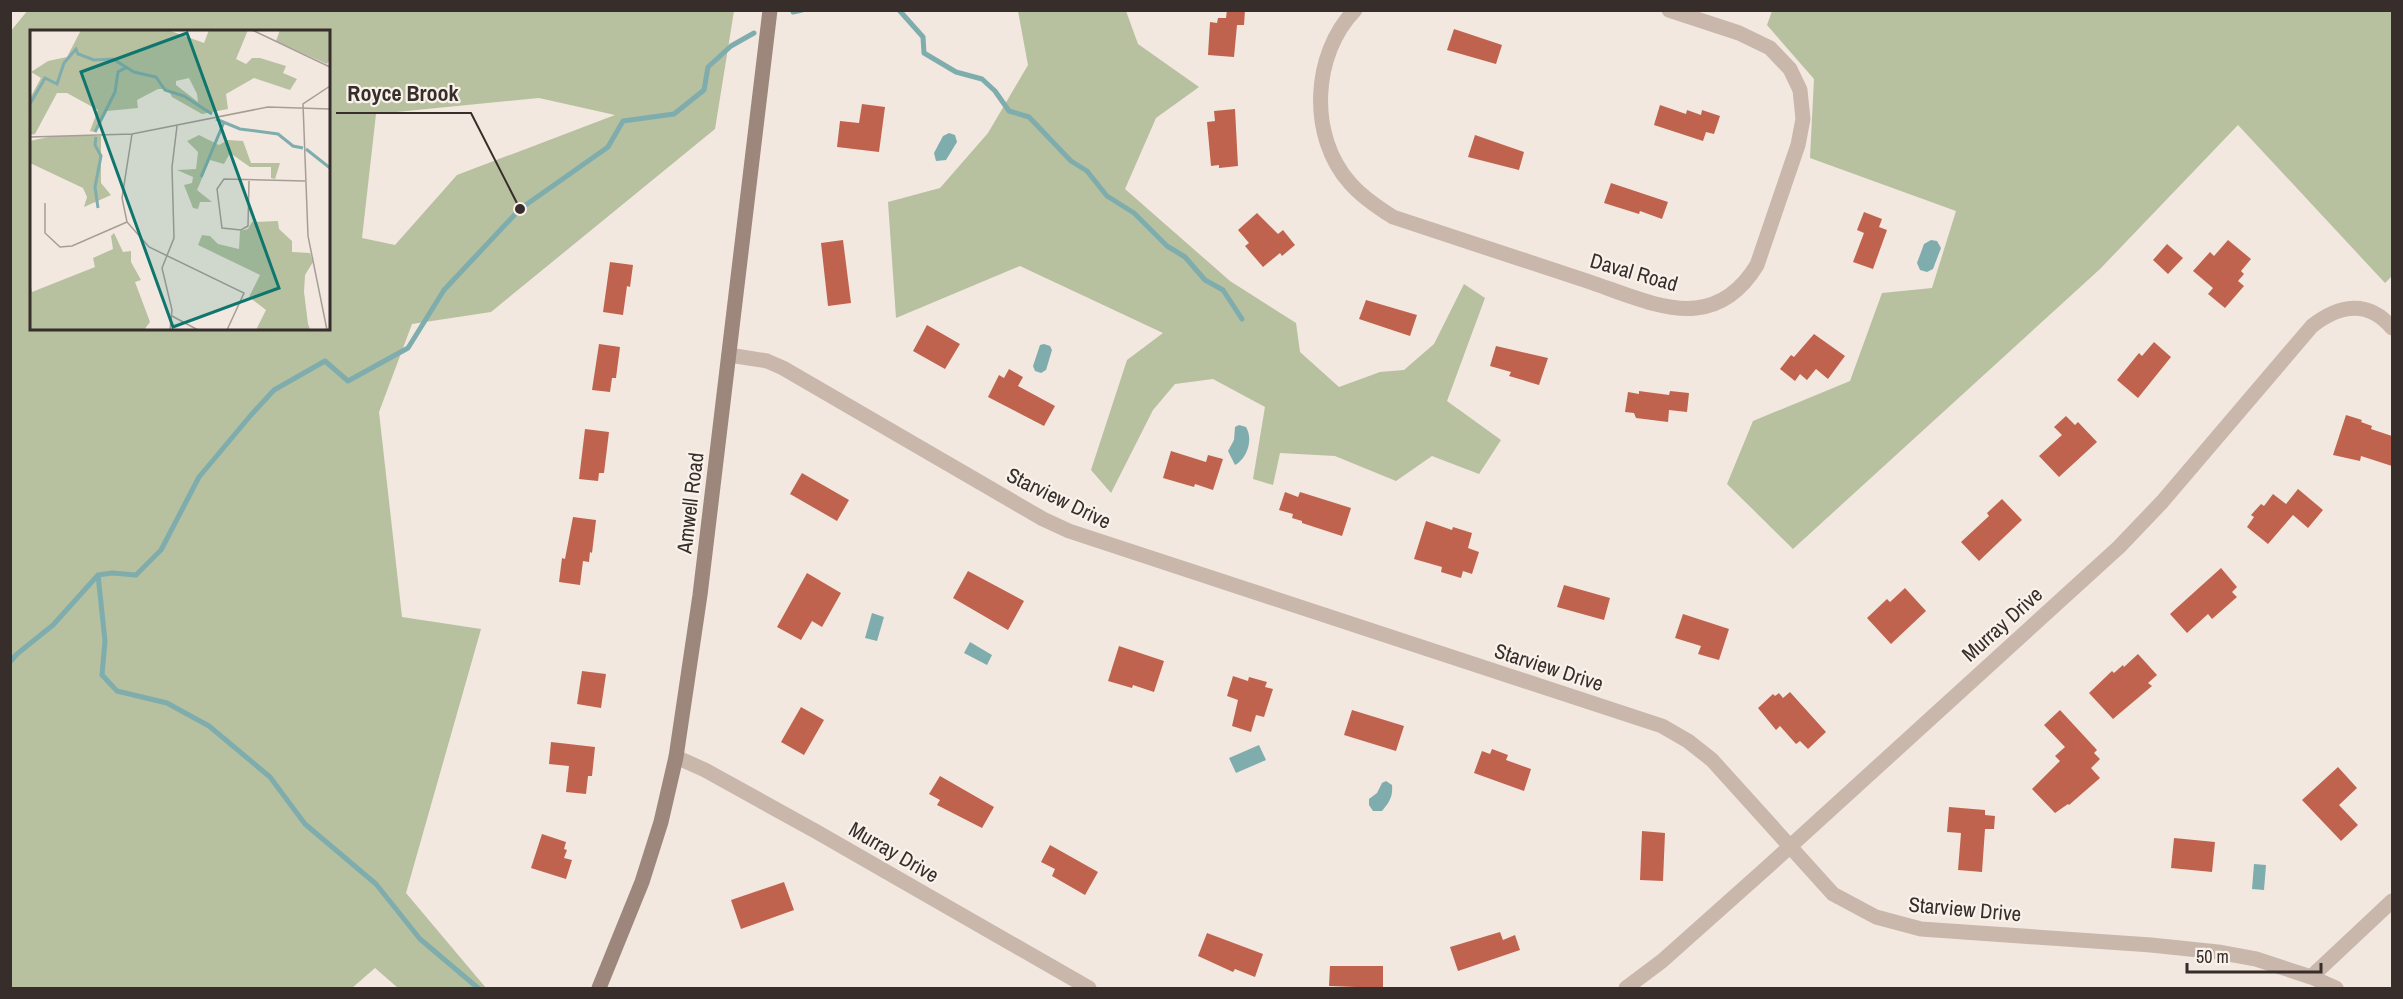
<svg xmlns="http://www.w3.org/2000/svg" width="2403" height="999" viewBox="0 0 2403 999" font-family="'Archivo Narrow',sans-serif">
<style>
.green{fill:#b7c09f;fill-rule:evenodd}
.water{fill:#7fadad}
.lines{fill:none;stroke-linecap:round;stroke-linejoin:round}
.stream{stroke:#7fadad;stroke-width:5}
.building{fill:#c0634e}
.minor{stroke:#c9b7ab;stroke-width:15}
.secondary{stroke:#9d867c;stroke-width:15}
.labels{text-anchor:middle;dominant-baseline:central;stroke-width:4.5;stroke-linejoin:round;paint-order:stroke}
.street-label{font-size:21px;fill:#372d2a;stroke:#f9f2eb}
.inset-river{fill:none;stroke:#7fadad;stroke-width:3}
.inset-road{fill:none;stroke:#a79d97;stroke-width:1.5}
.view{fill:#0f766e;fill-opacity:0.15;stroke:#0f766e;stroke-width:3}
.inset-edge{fill:none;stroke:#372d2a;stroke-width:3}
.leader{fill:none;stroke:#372d2a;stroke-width:2}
.callout-dot{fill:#372d2a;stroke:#f9f2eb;stroke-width:2}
.callout-label{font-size:22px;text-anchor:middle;font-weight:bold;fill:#372d2a;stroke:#f9f2eb;stroke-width:4.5;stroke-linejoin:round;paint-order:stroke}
</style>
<rect width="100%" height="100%" fill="#f2e8df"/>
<path class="green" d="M 28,10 L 734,11 L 715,129 L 491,312 L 412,324 L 379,412 L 402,617 L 481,629 L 406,893 L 486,988 L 398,988 L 375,968 L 352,988 L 11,988 L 10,32 ZM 32,32 L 328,32 L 328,328 L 32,328 ZM 539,98 L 615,115 L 457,175 L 395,245 L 362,238 L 376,114 Z
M 1018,11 L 1126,11 L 1138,44 L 1199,87 L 1156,118 L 1125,189 L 1230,281 L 1296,323 L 1300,352 L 1339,387 L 1380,372 L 1404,370 L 1434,344 L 1464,284 L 1485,298 L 1447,401 L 1501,440 L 1479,474 L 1432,456 L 1396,481 L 1335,456 L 1280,453 L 1273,485 L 1253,479 L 1265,407 L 1213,379 L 1175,384 L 1153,410 L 1111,493 L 1091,470 L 1127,360 L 1163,333 L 1020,266 L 896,318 L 888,202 L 940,188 L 988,133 L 1028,65 Z
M 1772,11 L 2392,11 L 2392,276 L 2385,283 L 2238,125 L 2100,269 L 1793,549 L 1727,484 L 1753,421 L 1850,381 L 1882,293 L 1932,288 L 1956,211 L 1810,158 L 1814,79 L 1767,25 Z"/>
<path class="water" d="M 949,133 L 955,135 L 957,142 L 946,160 L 936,161 L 934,153 L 943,136 Z
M 1931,240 L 1937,241 L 1941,248 L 1933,269 L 1927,272 L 1920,270 L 1917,263 L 1924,244 Z
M 1044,344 L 1050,346 L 1052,350 L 1046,370 L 1041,373 L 1035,371 L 1033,366 L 1040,345 Z
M 1239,425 L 1246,427 C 1254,441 1246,459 1235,465 L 1228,451 L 1234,440 L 1235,427 Z
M 872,613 L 884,617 L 877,641 L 865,638 Z
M 970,642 L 992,655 L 987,665 L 964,653 Z
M 1259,745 L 1266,760 L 1236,773 L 1229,758 Z
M 1386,781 L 1392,785 C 1393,796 1390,802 1382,811 L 1373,811 L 1369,805 L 1369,799 L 1377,793 L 1382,783 Z
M 2254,864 L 2266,865 L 2264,890 L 2252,889 Z"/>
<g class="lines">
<path class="stream" d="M 899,10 L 923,37 L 924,53 L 956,72 L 982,79 L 995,91 L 1009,111 L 1029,117 L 1071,161 L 1087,171 L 1107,196 L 1134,213 L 1167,246 L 1185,257 L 1205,280 L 1223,290 L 1242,319
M 793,12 L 802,10
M 98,575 L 105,641 L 102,675 L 117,691 L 167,703 L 209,726 L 270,777 L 305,824 L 376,884 L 420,939 L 478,988
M 10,662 L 17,654 L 53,625 L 98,575 L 112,573 L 136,575 L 161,550 L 199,477 L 251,415 L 274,390 L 325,361 L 348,381 L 408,348 L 444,290 L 520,209 L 608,147 L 623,121 L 674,114 L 704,90 L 708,67 L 731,46 L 754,33"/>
</g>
<path class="building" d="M 1227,10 L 1245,10 L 1244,25 L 1237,25 L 1234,57 L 1208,55 L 1210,22 L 1217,23 L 1218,18 L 1226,18 Z
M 1454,29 L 1502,45 L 1496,64 L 1447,50 Z
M 862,104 L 885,107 L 879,152 L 837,147 L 840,121 L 859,123 Z
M 1660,105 L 1686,114 L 1687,110 L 1701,115 L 1702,110 L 1720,116 L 1714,134 L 1706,132 L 1703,141 L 1654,125 Z
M 1235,109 L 1238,166 L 1219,168 L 1219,165 L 1211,166 L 1207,122 L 1215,121 L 1214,111 Z
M 1475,135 L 1524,152 L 1519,170 L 1468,157 Z
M 1611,183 L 1668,202 L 1662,219 L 1640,211 L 1639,214 L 1604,203 Z
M 1864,212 L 1882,219 L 1879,227 L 1887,230 L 1873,269 L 1853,262 L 1864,233 L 1857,230 Z
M 1257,213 L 1278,234 L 1283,230 L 1295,245 L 1282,256 L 1280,253 L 1263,267 L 1245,246 L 1249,243 L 1238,230 Z
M 843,240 L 851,303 L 828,306 L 821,243 Z
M 2228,240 L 2251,259 L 2241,271 L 2244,274 L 2238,281 L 2244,286 L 2225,308 L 2208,294 L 2213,288 L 2193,271 L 2210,252 L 2214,256 Z
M 2167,244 L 2183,258 L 2168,274 L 2153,260 Z
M 610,262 L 633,265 L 630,287 L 627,286 L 623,315 L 603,312 Z
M 1366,300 L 1417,315 L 1410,336 L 1359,319 Z
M 927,325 L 960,344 L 945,369 L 913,351 Z
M 1814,334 L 1845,356 L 1828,379 L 1816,369 L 1807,380 L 1800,374 L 1795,381 L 1780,369 L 1791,355 L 1794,357 Z
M 2154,342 L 2171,357 L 2138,398 L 2117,380 L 2139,353 L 2142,356 Z
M 599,344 L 620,347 L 616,378 L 612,378 L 610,392 L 592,390 Z
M 1496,346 L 1548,358 L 1539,385 L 1509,376 L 1511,372 L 1490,366 Z
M 1009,369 L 1023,377 L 1018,386 L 1055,406 L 1044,426 L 988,397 L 999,375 L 1004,378 Z
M 1639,391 L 1669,395 L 1670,391 L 1689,393 L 1687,412 L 1669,410 L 1668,422 L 1636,418 L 1634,413 L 1625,412 L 1628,392 L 1639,394 Z
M 2346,415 L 2362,420 L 2361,422 L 2372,426 L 2371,429 L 2392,436 L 2392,466 L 2361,456 L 2360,461 L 2333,455 Z
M 2066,416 L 2075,425 L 2078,422 L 2097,442 L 2059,477 L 2039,456 L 2062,435 L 2054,427 Z
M 585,429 L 609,432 L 604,473 L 599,473 L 598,481 L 579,479 Z
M 1171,451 L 1206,462 L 1208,455 L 1223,459 L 1213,490 L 1195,484 L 1194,487 L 1163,478 Z
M 802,473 L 849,500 L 837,521 L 790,494 Z
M 2298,489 L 2323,510 L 2308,528 L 2293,515 L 2268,544 L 2247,527 L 2254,517 L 2251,515 L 2261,504 L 2264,506 L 2273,494 L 2286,504 Z
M 1285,492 L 1298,497 L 1300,492 L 1351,508 L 1342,536 L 1302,523 L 1302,521 L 1292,518 L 1293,514 L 1279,510 Z
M 2002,499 L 2022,520 L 1979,561 L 1961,542 L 1989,516 L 1987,513 Z
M 573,517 L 596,520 L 592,553 L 590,552 L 589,562 L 583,561 L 580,585 L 559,582 L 562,558 L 565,559 Z
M 1426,521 L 1452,530 L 1453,527 L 1472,533 L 1468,548 L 1479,552 L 1472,574 L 1463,571 L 1461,578 L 1441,572 L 1442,567 L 1414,559 Z
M 2221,568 L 2237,587 L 2232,592 L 2237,597 L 2212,619 L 2208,614 L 2187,633 L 2170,614 Z
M 968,571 L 1024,601 L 1008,630 L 953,598 Z
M 807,573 L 841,593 L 822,627 L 812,621 L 801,640 L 777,627 Z
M 1564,585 L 1610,598 L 1604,620 L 1557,607 Z
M 1905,588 L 1926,611 L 1891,644 L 1867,618 L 1887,599 L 1890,602 Z
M 1683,614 L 1729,629 L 1719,660 L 1698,654 L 1701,646 L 1675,638 Z
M 1119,646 L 1164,661 L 1154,692 L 1133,685 L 1132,688 L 1108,681 Z
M 2138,654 L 2157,675 L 2148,683 L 2152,686 L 2113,719 L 2089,693 L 2112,671 L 2114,673 L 2123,665 L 2124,667 Z
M 582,671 L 606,674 L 601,708 L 577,704 Z
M 1233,676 L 1248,681 L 1249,677 L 1267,682 L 1265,687 L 1273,689 L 1264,717 L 1256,715 L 1251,732 L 1232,726 L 1238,700 L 1227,696 Z
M 1790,692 L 1826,732 L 1808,749 L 1800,741 L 1796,744 L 1780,726 L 1776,730 L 1758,708 L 1773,694 L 1775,696 L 1779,693 L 1783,698 Z
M 801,707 L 824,720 L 804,755 L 781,742 Z
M 1352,710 L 1404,726 L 1396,751 L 1344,735 Z
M 2060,710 L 2097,750 L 2094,753 L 2100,759 L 2091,768 L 2100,778 L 2069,805 L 2068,804 L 2055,813 L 2032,789 L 2060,761 L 2055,756 L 2065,747 L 2044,725 Z
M 551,742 L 595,747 L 592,776 L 588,776 L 586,794 L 566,792 L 569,766 L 549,764 Z
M 1492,749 L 1508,755 L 1506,760 L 1531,769 L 1524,791 L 1474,773 L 1482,751 L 1490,754 Z
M 2338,767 L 2357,788 L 2339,805 L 2358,825 L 2341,841 L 2302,800 Z
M 940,776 L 994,807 L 982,828 L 937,805 L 940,800 L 929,794 Z
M 1949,807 L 1985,810 L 1985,815 L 1995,816 L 1994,829 L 1985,829 L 1982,872 L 1958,870 L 1961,833 L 1947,832 Z
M 1642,831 L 1665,833 L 1663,881 L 1640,880 Z
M 542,834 L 566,842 L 564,849 L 567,850 L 564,858 L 572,860 L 566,879 L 531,868 Z
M 2174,838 L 2215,842 L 2212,872 L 2171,868 Z
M 1050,845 L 1098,872 L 1085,895 L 1052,876 L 1055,869 L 1041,862 Z
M 784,882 L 794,910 L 741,929 L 731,900 Z
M 1500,932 L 1503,940 L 1515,935 L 1520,950 L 1458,971 L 1450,947 Z
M 1207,933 L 1263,954 L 1255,977 L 1235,969 L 1233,972 L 1198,956 Z
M 1330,966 L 1383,966 L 1383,988 L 1329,986 Z"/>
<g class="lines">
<path class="minor" d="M 1355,10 C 1312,54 1308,136 1350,183 C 1362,197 1377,207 1393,217 C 1458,239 1524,260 1590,282 C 1620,292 1664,312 1696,308 C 1724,305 1743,288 1757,265 L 1798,145 L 1803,119 L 1800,90 L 1790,69 L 1770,48 L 1739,33 L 1669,10
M 729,355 L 767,361 L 783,368 L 1043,519 L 1069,531 L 1662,726 L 1688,741 L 1712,760 L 1833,894 L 1876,917 L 1921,929 L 2151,945 L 2218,952 L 2256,959 L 2311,977 L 2336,988
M 676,757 L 705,770 L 817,832 L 1089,988
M 2311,977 L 2392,901
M 1626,988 L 1662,961 L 1763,871 L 2119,547 L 2162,502 L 2312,326 C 2339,305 2368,299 2392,328"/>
<path class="secondary" d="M 599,988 L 642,882 L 661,822 L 676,757 L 700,595 L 770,10"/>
</g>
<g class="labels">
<g class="street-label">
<text transform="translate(1634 272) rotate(16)">Daval Road</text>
<text transform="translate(1059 498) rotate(26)">Starview Drive</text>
<text transform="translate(690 503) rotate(-83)">Amwell Road</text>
<text transform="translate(2002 624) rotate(-42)">Murray Drive</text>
<text transform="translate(1549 667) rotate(18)">Starview Drive</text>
<text transform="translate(894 852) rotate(30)">Murray Drive</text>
<text transform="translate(1965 909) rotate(5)">Starview Drive</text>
</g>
</g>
<g transform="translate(30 30)">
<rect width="300" height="300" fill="#f2e8df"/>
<path d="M 51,0 L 138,0 L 174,13 L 179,0 L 218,0 L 206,29 L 216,34 L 222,28 L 230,28 L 256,36 L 253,43 L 267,49 L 260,60 L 224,48 L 196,64 L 198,79 L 172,84 L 142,67 L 138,59 L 128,59 L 107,70 L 108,78 L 77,81 L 65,102 L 60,101 L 68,80 L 37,63 L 27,63 L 5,104 L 0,105 L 0,68 L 11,48 L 1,42 L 18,31 L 37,27 ZM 159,48 L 167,64 L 168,72 L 146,55 L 146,51 ZM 250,0 L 300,0 L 300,29 L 297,34 L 246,11 ZM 169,105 L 189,115 L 198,110 L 213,111 L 221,133 L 250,133 L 245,149 L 241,148 L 241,137 L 220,137 L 200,123 L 194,134 L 180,130 L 167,160 L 182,172 L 170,172 L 168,179 L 163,178 L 154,155 L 162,153 L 163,147 L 147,140 L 166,139 L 168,122 L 157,111 ZM 23,106 L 71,106 L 71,153 L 81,165 L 54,177 L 57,167 L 53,158 L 0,133 L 0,111 ZM 248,191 L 249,199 L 262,211 L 262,222 L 280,223 L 283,232 L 275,245 L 274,262 L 278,294 L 280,299 L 294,300 L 226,300 L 236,280 L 219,267 L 230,245 L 168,215 L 172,205 L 180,206 L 188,214 L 209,219 L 210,201 L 218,199 L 222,192 ZM 84,203 L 93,222 L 101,221 L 101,232 L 111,250 L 105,252 L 120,292 L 114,300 L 0,300 L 0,251 L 2,262 L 65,237 L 63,228 L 83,219 L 81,206 Z" fill="#b7c09f" fill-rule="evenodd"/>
<path class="inset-river" d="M 0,74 L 15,48 L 27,54 L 34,33 L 46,19 L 48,24 L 64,30 L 83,29 L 104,42 L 126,47 L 135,60 L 154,66 L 182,84M 186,89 L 210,99 L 248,104 L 263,116 L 273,118M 65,102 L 85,62 L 88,42 L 97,37M 66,107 L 65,115 L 71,126 L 65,157 L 68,178M 276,119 L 300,138M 171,147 L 194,92"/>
<path class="inset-road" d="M 222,0 L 300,37M 102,104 L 92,168 L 97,192 L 119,217 L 214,263 L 197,300M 0,107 L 102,104 L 238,77 L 300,79M 219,151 L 218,196 L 211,200 L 192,198 L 187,159 L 194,149 L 275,151M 15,173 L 15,203 L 30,217 L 42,216 L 97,192M 142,286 L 168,300M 140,300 L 142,280 L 132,238 L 144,208 L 142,137 L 147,96M 297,300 L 278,206 L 273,74 L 300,56"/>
<path class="view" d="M 157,3 L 249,258 L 143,297 L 51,42 Z"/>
<rect width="300" height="300" class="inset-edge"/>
</g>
<path class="leader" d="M520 209L471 113H336"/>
<circle class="callout-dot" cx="520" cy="209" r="6"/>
<g class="callout-label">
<text x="403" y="101">Royce Brook</text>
</g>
<rect width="2403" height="999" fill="none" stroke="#372d2a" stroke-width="24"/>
<path d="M2187 963v9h134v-9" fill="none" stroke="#372d2a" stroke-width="3"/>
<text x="2196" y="963" font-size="18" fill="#372d2a" stroke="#f9f2eb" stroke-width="4.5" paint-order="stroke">50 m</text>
</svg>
